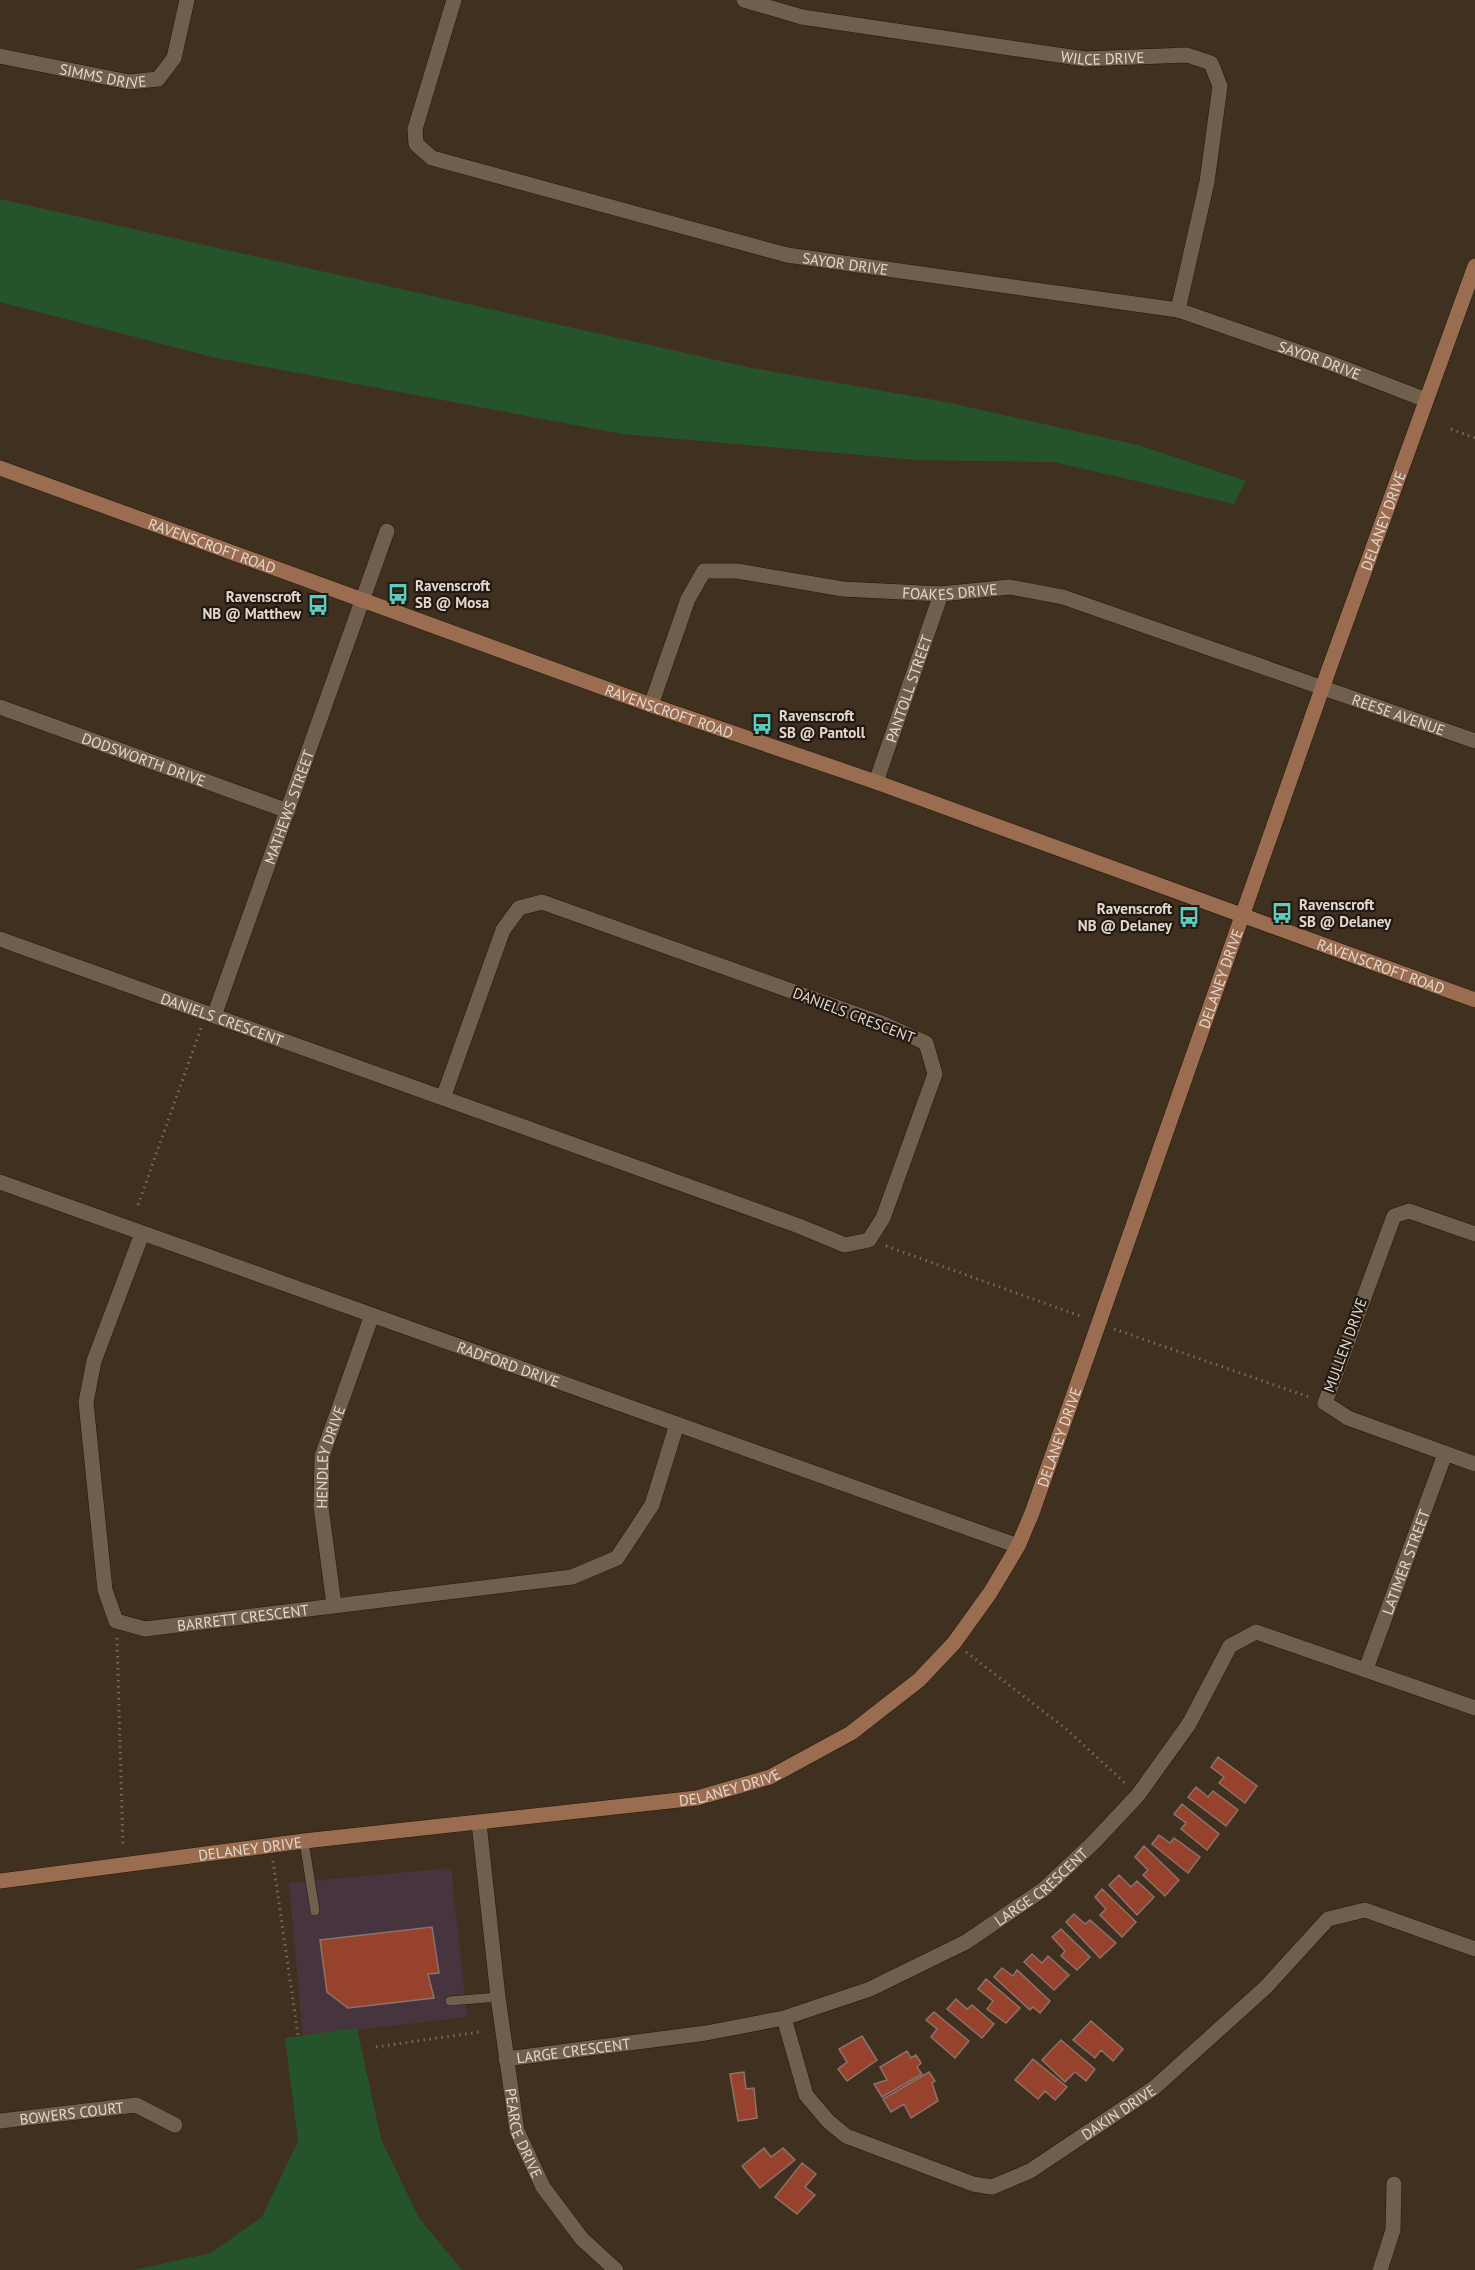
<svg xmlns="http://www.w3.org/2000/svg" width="1475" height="2270" viewBox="0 0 1475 2270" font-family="'PT Sans',sans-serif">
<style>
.commercial{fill:#46353f}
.green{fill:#26542a}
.building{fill:#96422c;stroke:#8d726b;stroke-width:1.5}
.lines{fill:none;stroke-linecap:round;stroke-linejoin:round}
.lane-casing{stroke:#261708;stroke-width:10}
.street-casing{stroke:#261708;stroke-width:16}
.secondary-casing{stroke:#261708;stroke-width:16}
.path{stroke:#786a5c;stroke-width:3;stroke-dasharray:1.5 4.5;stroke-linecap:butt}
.lane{stroke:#715f4e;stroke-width:9}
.street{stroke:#715f4e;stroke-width:15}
.secondary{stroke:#9b6d50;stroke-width:15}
.labels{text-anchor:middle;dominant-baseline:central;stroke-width:4.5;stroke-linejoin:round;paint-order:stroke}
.street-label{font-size:15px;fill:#e3d8ce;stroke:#211912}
.poi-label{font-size:15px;font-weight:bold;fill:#e3d8ce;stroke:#211912;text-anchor:start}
</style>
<rect width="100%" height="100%" fill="#403020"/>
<path class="commercial" d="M 451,1868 L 467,2017 L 303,2036 L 289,1883 Z"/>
<path class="green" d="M 0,199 L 752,368 L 946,402 L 1138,445 L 1246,481 L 1234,504 L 1054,462 L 917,460 L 623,434 L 212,357 L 0,302 Z
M 357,2028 L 381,2139 L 419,2218 L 462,2270 L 134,2270 L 211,2253 L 262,2217 L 298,2141 L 285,2038 Z"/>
<path class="building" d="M 1218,1757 L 1257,1786 L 1245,1803 L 1219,1783 L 1224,1777 L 1211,1767 Z
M 1196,1787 L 1208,1797 L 1213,1791 L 1238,1810 L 1226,1826 L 1188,1797 Z
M 1182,1804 L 1219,1834 L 1207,1850 L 1181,1829 L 1186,1823 L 1174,1814 Z
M 1159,1835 L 1170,1843 L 1174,1838 L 1200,1857 L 1188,1873 L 1152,1844 Z
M 1144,1846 L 1179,1880 L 1165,1896 L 1143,1875 L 1148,1870 L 1135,1857 Z
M 1119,1875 L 1131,1887 L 1137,1881 L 1154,1897 L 1137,1915 L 1109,1885 Z
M 1102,1889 L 1136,1922 L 1122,1937 L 1100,1915 L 1106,1909 L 1095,1897 Z
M 1074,1914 L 1085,1924 L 1090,1920 L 1116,1943 L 1100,1958 L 1066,1922 Z
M 432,1927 L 439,1973 L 428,1974 L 434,1998 L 348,2008 L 327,1992 L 320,1940 Z
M 1061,1929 L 1090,1957 L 1077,1970 L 1061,1956 L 1065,1951 L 1052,1937 Z
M 1032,1954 L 1042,1963 L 1048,1956 L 1069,1975 L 1054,1990 L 1024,1962 Z
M 1002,1968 L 1013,1976 L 1017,1970 L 1050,2001 L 1040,2013 L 1033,2007 L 1030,2010 L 994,1977 Z
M 986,1979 L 1020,2008 L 1006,2023 L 987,2009 L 993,2001 L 978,1989 Z
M 956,1999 L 967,2009 L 972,2005 L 994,2024 L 982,2038 L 947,2009 Z
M 934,2012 L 969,2041 L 955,2058 L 931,2037 L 937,2029 L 926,2020 Z
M 1091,2021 L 1123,2049 L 1113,2061 L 1101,2050 L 1095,2058 L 1073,2040 Z
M 862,2036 L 877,2060 L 847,2081 L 838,2069 L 847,2062 L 839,2049 Z
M 1061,2040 L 1095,2069 L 1086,2081 L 1075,2072 L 1065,2082 L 1042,2060 Z
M 907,2051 L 911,2058 L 916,2055 L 921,2063 L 917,2067 L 922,2074 L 882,2097 L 874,2084 L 887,2080 L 880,2067 Z
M 1033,2059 L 1067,2087 L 1055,2100 L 1045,2091 L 1038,2099 L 1015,2080 Z
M 744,2072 L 746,2089 L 754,2088 L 757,2118 L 738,2121 L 730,2074 Z
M 929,2072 L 935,2081 L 932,2083 L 938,2101 L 911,2118 L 904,2104 L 891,2112 L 883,2099 Z
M 764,2148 L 771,2157 L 783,2148 L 795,2160 L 760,2188 L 742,2166 Z
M 802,2163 L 816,2174 L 805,2187 L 815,2195 L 797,2214 L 775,2197 Z"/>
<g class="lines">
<defs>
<path id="lane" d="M 304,1841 L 315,1911
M 450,2001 L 498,1997"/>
<g id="street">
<path id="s1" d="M 454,0 L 415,129 L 416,144 L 432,158 L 787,255 L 1178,310 L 1325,361 L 1426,400"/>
<path id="s2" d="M 744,0 L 802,17 L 1085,59 L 1187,55 L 1211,63 L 1220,86 L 1207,182 L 1178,310"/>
<path id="s3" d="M 0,56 L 129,82 L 158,79 L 174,58 L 187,0"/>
<path id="s4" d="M 651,705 L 688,599 L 704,571 L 737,571 L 843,589 L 941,594 L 1010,587 L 1063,597 L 1475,741"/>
<path id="s5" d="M 0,707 L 288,811"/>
<path id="s6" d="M 876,782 L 941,594"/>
<path id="s7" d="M 0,939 C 267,1035 533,1130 799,1226 L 845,1245 L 869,1240 L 883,1218 L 935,1074 L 926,1043 L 884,1024 L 542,902 L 519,908 L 503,930 L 443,1098"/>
<path id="s8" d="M 214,1016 L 387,531"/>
<path id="s9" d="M 0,1182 L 1018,1546"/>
<path id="s10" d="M 142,1234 L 94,1361 L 86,1402 L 105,1590 L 116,1621 L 145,1629 L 572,1577 L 617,1558 L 652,1505 L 677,1424"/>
<path d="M 1475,1234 L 1409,1211 L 1394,1216 L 1325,1403 L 1348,1418 L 1475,1464"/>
<path id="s11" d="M 334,1605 L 321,1507 L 322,1456 L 372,1315"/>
<path id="s12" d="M 1366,1669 L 1445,1454"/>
<path id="s13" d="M 479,1823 L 498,1997 L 517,2131 L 543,2187 L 582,2239 L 616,2270"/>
<path id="s14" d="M 784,2018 L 806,2095 L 828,2121 L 846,2136 L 973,2184 L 992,2187 L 1030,2171 L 1154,2088 L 1266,1987 L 1328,1919 L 1365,1910 L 1475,1949"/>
<path id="s15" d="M 506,2059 L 706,2033 L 784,2018 L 870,1989 L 966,1942 L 1044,1889 L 1094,1842 L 1138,1795 L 1189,1724 L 1230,1646 L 1256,1632 L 1475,1708"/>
<path id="s16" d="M 0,2121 L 136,2105 L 175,2125"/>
<path d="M 1380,2270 L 1393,2230 L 1394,2184"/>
</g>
<g id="secondary">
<path id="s17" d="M 0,468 L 651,705 L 876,782 L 1475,1000"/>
<path id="s18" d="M 0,1881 L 304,1841 L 697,1798 L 770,1777 L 851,1733 L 919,1680 L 954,1643 L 990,1593 L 1018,1546 L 1032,1513 L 1329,669 L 1475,266"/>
</g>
</defs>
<use href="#lane" class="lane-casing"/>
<use href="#street" class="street-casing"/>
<use href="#secondary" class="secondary-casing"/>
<path class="path" d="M 1451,429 L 1475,438
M 138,1205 L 201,1028
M 886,1246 L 1083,1317
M 1114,1329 L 1309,1397
M 117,1638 L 123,1847
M 966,1652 L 1065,1728 L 1125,1783
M 273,1861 L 298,2035
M 376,2047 L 479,2032"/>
<use href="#lane" class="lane"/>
<use href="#street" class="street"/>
<use href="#secondary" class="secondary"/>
</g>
<defs>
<symbol id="bus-bare" viewBox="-9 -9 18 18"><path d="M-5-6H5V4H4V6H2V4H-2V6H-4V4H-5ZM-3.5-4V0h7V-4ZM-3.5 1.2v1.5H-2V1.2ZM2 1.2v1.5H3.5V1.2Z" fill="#59cebf" stroke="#211912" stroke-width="2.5" paint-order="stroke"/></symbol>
</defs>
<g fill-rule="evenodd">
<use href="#bus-bare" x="383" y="579" width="30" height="30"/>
<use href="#bus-bare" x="303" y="590" width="30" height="30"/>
<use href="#bus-bare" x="747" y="709" width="30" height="30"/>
<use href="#bus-bare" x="1267" y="898" width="30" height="30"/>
<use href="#bus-bare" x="1174" y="902" width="30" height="30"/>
</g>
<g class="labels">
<g class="street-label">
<text stroke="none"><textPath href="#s2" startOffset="364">WILCE DRIVE</textPath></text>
<text stroke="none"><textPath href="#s3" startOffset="105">SIMMS DRIVE</textPath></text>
<text stroke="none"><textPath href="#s1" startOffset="598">SAYOR DRIVE</textPath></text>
<text stroke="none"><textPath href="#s1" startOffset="1084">SAYOR DRIVE</textPath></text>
<text stroke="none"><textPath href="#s18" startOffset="2212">DELANEY DRIVE</textPath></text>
<text stroke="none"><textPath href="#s17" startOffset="226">RAVENSCROFT ROAD</textPath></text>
<text stroke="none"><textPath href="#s4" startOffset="392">FOAKES DRIVE</textPath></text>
<text stroke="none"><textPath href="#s6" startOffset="99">PANTOLL STREET</textPath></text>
<text stroke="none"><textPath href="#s17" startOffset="712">RAVENSCROFT ROAD</textPath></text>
<text stroke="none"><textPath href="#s4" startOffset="862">REESE AVENUE</textPath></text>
<text stroke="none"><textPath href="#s5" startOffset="153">DODSWORTH DRIVE</textPath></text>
<text stroke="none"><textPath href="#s8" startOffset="222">MATHEWS STREET</textPath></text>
<text stroke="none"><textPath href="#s17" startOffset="1468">RAVENSCROFT ROAD</textPath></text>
<text stroke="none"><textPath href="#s18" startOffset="1726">DELANEY DRIVE</textPath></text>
<text transform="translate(854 1015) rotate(21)">DANIELS CRESCENT</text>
<text stroke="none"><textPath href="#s7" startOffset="236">DANIELS CRESCENT</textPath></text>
<text transform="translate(1345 1345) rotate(-70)">MULLEN DRIVE</text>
<text stroke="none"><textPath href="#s9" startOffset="540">RADFORD DRIVE</textPath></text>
<text stroke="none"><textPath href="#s18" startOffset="1240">DELANEY DRIVE</textPath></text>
<text stroke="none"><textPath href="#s11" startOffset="150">HENDLEY DRIVE</textPath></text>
<text stroke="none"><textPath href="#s12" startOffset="114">LATIMER STREET</textPath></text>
<text stroke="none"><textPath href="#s10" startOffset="528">BARRETT CRESCENT</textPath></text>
<text stroke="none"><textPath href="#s18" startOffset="736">DELANEY DRIVE</textPath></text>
<text stroke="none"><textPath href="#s18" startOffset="252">DELANEY DRIVE</textPath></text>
<text stroke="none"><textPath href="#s15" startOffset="572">LARGE CRESCENT</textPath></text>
<text stroke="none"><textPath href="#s15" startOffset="68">LARGE CRESCENT</textPath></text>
<text stroke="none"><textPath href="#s14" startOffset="440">DAKIN DRIVE</textPath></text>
<text stroke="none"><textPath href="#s16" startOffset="72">BOWERS COURT</textPath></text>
<text stroke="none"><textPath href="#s13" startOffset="314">PEARCE DRIVE</textPath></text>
</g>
<g class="poi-label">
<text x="415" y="585">Ravenscroft<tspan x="415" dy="17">SB @ Mosa</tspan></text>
<text x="301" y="596" text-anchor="end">Ravenscroft<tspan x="301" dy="17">NB @ Matthew</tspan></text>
<text x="779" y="715">Ravenscroft<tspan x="779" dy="17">SB @ Pantoll</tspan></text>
<text x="1299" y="904">Ravenscroft<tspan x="1299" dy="17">SB @ Delaney</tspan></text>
<text x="1172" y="908" text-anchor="end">Ravenscroft<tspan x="1172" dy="17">NB @ Delaney</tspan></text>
</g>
</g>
</svg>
